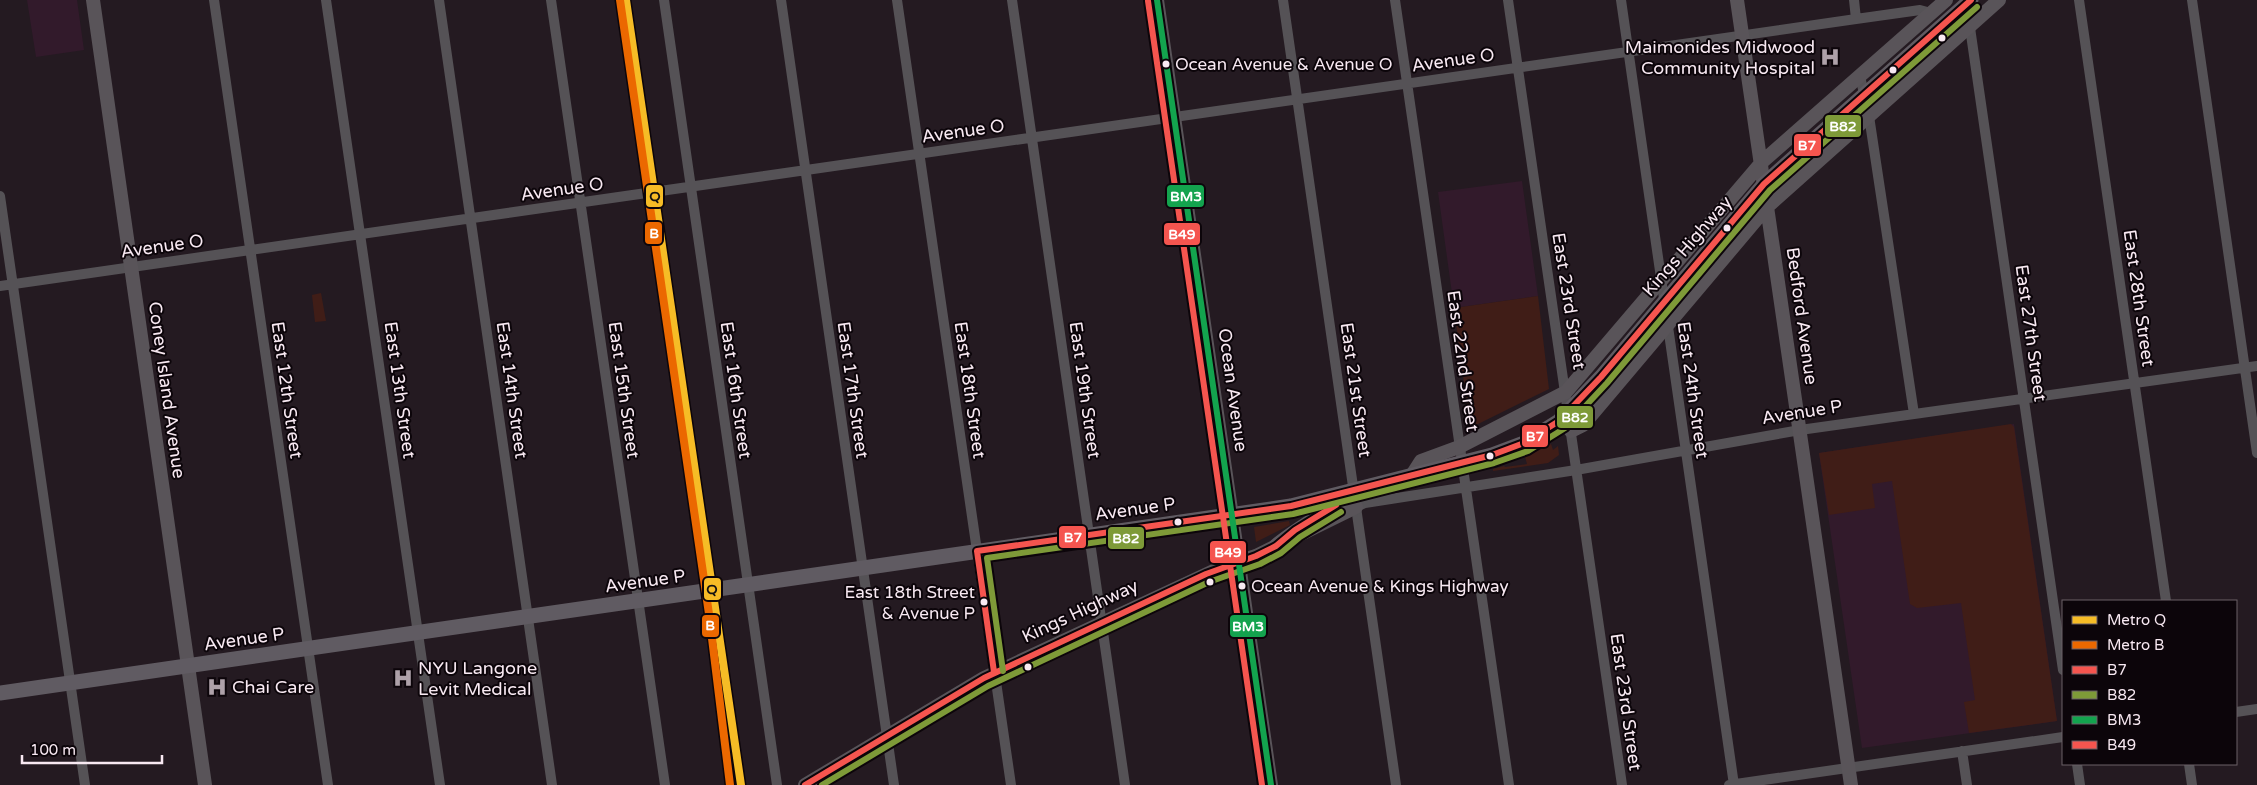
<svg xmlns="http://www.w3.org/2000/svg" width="2257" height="785" viewBox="0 0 2257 785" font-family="'Varela Round',sans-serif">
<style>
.built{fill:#321a2b}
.green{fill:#401d17}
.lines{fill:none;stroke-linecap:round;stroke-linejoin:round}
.street{stroke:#555256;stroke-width:10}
.secondary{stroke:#595459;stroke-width:14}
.primary{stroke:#605b62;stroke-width:15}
.bus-1-casing{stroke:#0c050a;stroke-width:10}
.bus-2-casing{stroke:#0c050a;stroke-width:10}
.bus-3-casing{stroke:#0c050a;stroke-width:10}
.bus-4-casing{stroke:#0c050a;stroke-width:10}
.bus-1{stroke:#f5554f;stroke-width:6}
.bus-2{stroke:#7e9a38;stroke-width:6}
.bus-3{stroke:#13a34e;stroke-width:6}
.bus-4{stroke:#f5554f;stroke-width:6}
.metro-1-casing{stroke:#0c050a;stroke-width:11}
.metro-2-casing{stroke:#0c050a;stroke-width:11}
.metro-1{stroke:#f6bc26;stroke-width:8}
.metro-2{stroke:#eb6800;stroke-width:8}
.bus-dot{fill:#f8e9f2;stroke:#0c050a;stroke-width:2}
.labels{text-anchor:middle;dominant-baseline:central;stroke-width:4;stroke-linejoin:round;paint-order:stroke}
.bus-label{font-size:17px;fill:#f8e9f2;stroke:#0c050a;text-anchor:start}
.poi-label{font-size:18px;fill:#f8e9f2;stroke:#0c050a;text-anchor:start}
.street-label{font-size:18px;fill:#f8e9f2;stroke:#0c050a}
.line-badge{stroke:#0c050a;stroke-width:2}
.badge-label{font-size:14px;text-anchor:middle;font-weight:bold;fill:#fff}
.pale-badge-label{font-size:14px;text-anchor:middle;font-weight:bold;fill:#111}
</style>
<rect width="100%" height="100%" fill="#241a21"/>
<path class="built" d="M 27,0 L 77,0 L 84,50 L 36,57 Z
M 1522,181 L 1538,296 L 1454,308 L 1438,192 Z
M 2014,424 L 2057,721 L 1862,748 L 1819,453 Z"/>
<path class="green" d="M 321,293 L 326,321 L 315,322 L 312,295 Z
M 1538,296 L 1549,389 L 1470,428 L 1454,308 Z
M 2011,424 L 2014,427 L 2057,721 L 1969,733 L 1964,702 L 1975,700 L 1961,603 L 1917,608 L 1910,604 L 1892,481 L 1872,484 L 1875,508 L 1829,515 L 1819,453 Z
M 1551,444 L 1553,450 L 1558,446 L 1559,455 L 1548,463 L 1493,471 L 1493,469 L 1504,466 L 1505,467 L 1527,464 L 1525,457 Z
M 1289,521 L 1290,525 L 1256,542 L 1254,527 Z"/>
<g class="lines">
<path class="street" d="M 214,0 L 328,785
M 326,0 L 440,785
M 439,0 L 552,785
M 551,0 L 665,785
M 664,0 L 777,785
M 781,0 L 894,785
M 897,0 L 1011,785
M 1012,0 L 1125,785
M 1283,0 L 1396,785
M 1395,0 L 1509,785
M 1508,0 L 1622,785
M 1621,0 L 1734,785
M 1854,0 L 1856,19
M 1966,0 L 2063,670
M 2079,0 L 2166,601
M 2192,0 L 2257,453
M 1860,76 L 1869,116 L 1914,414
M 0,196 L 85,785
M 0,286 L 1856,19 L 1920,10 L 1931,13
M 1356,507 L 1365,503 L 1576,470 L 1800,430 L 2257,366
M 2236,712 L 2257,709
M 1962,751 L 1967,785
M 2077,764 L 2080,785
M 2189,764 L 2192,785
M 1729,785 L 2063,737"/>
<path class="secondary" d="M 93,0 L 205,785
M 1157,0 L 1271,785
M 1737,0 L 1851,785
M 1571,431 L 1583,425 L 1767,207 L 1999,0
M 1412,475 L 1421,461 L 1459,447 L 1566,392 L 1762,162 L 1946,0
M 805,785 L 984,678 L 1220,568 L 1256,556 L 1356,507"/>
<path class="primary" d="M 1276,546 C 1300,526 1329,513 1351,492
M 0,693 L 1291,506 L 1492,455 L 1524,443 L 1559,421 L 1601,377 L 1764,184 L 1971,0"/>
<defs>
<path id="bus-1" d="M 994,672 L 977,551 L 1291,506 L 1492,455 L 1524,443 L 1559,421 L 1601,377 L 1764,184 L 1971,0
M 805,785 L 984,678 L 1206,574 L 1256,556 L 1276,546 L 1295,530 L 1336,505"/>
<path id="bus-2" d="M 1003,671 L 987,558 L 1293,514 L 1494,463 L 1528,451 L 1565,428 L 1607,383 L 1770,190 L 1977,7
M 822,785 L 988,686 L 1209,582 L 1260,564 L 1281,553 L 1300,537 L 1341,512"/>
<path id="bus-3" d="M 1157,0 L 1271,785"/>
<path id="bus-4" d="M 1148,1 L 1262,785"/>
</defs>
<use href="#bus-1" class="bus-1-casing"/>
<use href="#bus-2" class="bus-2-casing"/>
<use href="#bus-3" class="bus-3-casing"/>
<use href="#bus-4" class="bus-4-casing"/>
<use href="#bus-1" class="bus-1"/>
<use href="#bus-2" class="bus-2"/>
<use href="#bus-3" class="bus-3"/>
<use href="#bus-4" class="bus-4"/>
<defs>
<path id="metro-1" d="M 626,0 L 741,785"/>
<path id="metro-2" d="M 620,0 L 709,614 L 730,785"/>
</defs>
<use href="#metro-1" class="metro-1-casing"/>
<use href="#metro-2" class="metro-2-casing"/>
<use href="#metro-1" class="metro-1"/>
<use href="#metro-2" class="metro-2"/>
</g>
<defs>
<symbol id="hospital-bare" viewBox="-9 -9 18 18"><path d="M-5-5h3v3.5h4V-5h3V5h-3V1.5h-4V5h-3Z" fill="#aea1a9" stroke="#0c050a" stroke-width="2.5" paint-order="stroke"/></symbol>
</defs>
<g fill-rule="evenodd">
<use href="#hospital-bare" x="1816" y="43" width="28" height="28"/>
<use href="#hospital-bare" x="389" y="664" width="28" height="28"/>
<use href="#hospital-bare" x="203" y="673" width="28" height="28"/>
</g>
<g class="bus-dot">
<circle cx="1942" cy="38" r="4.5"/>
<circle cx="1166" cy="64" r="4.5"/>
<circle cx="1893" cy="70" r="4.5"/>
<circle cx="1727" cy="228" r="4.5"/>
<circle cx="1490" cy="456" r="4.5"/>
<circle cx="1178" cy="522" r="4.5"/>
<circle cx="1210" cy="582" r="4.5"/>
<circle cx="1242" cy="586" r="4.5"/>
<circle cx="984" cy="602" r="4.5"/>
<circle cx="1028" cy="667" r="4.5"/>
</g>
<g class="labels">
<g class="bus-label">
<text x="1175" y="64">Ocean Avenue &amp; Avenue O</text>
<text x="1251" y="586">Ocean Avenue &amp; Kings Highway</text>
<text x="975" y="592" text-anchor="end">East 18th Street<tspan x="975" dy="21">&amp; Avenue P</tspan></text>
</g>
<g class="poi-label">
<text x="1815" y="47" text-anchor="end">Maimonides Midwood<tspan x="1815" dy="21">Community Hospital</tspan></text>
<text x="418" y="668">NYU Langone<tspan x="418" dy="21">Levit Medical</tspan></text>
<text x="232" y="687">Chai Care</text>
</g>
<g class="street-label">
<text transform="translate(1453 60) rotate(-8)">Avenue O</text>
<text transform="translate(963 131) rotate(-8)">Avenue O</text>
<text transform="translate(562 189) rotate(-8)">Avenue O</text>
<text transform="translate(162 246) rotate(-8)">Avenue O</text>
<text transform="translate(1687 246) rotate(-49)">Kings Highway</text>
<text transform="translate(2139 298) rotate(82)">East 28th Street</text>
<text transform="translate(1569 301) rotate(81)">East 23rd Street</text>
<text transform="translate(1802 316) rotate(82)">Bedford Avenue</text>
<text transform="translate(2031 333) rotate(82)">East 27th Street</text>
<text transform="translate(1463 361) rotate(82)">East 22nd Street</text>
<text transform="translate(167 390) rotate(82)">Coney Island Avenue</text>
<text transform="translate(287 390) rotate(82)">East 12th Street</text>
<text transform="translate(400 390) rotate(82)">East 13th Street</text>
<text transform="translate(512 390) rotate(82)">East 14th Street</text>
<text transform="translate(624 390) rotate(82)">East 15th Street</text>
<text transform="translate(736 390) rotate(82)">East 16th Street</text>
<text transform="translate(853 390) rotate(82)">East 17th Street</text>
<text transform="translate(970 390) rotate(82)">East 18th Street</text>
<text transform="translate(1085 390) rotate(82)">East 19th Street</text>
<text transform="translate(1233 390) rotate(82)">Ocean Avenue</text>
<text transform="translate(1356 390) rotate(82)">East 21st Street</text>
<text transform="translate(1693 390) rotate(82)">East 24th Street</text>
<text transform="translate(1802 412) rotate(-9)">Avenue P</text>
<text transform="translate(1135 509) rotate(-8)">Avenue P</text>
<text transform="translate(645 581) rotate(-8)">Avenue P</text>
<text transform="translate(1080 611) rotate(-25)">Kings Highway</text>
<text transform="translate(244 639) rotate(-8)">Avenue P</text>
<text transform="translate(1626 702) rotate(82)">East 23rd Street</text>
</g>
</g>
<g class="line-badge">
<rect x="1824" y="114" width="38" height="24" rx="5" fill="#7e9a38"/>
<rect x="1793" y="133" width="29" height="24" rx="5" fill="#f5554f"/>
<rect x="645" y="184" width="19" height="24" rx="5" fill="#f6bc26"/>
<rect x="1166" y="184" width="39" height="24" rx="5" fill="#13a34e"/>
<rect x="644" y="221" width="19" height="24" rx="5" fill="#eb6800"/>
<rect x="1163" y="222" width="38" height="24" rx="5" fill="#f5554f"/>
<rect x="1556" y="405" width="38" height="24" rx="5" fill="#7e9a38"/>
<rect x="1521" y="424" width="28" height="24" rx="5" fill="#f5554f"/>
<rect x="1058" y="525" width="29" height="24" rx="5" fill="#f5554f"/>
<rect x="1107" y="526" width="38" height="24" rx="5" fill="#7e9a38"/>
<rect x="1209" y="540" width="38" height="24" rx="5" fill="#f5554f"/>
<rect x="703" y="577" width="19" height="24" rx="5" fill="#f6bc26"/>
<rect x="701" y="614" width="19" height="24" rx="5" fill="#eb6800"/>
<rect x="1229" y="614" width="38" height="24" rx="5" fill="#13a34e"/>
</g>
<g class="badge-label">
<text x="1843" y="131">B82</text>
<text x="1807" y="150">B7</text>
<text x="1186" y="201">BM3</text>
<text x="654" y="238">B</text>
<text x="1182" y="239">B49</text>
<text x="1575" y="422">B82</text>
<text x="1535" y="441">B7</text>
<text x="1073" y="542">B7</text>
<text x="1126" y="543">B82</text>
<text x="1228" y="557">B49</text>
<text x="710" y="630">B</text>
<text x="1248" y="631">BM3</text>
</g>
<g class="pale-badge-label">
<text x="655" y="201">Q</text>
<text x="712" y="594">Q</text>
</g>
<rect x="2062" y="600" width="175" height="165" fill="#0c050a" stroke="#6a6067"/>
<rect x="2072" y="616" width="25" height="8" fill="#f6bc26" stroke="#6a6067"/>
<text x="2107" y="625" font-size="15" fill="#f8e9f2">Metro Q</text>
<rect x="2072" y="641" width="25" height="8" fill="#eb6800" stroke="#6a6067"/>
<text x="2107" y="650" font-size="15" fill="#f8e9f2">Metro B</text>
<rect x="2072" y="666" width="25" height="8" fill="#f5554f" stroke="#6a6067"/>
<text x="2107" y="675" font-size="15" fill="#f8e9f2">B7</text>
<rect x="2072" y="691" width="25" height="8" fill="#7e9a38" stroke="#6a6067"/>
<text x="2107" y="700" font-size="15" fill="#f8e9f2">B82</text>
<rect x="2072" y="716" width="25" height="8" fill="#13a34e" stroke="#6a6067"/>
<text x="2107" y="725" font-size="15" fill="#f8e9f2">BM3</text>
<rect x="2072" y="741" width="25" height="8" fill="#f5554f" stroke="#6a6067"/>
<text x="2107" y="750" font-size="15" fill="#f8e9f2">B49</text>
<path d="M22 755v8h140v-8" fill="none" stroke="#f8e9f2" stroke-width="2.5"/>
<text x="30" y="755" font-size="15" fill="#f8e9f2" stroke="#0c050a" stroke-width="4" paint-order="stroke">100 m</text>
</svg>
